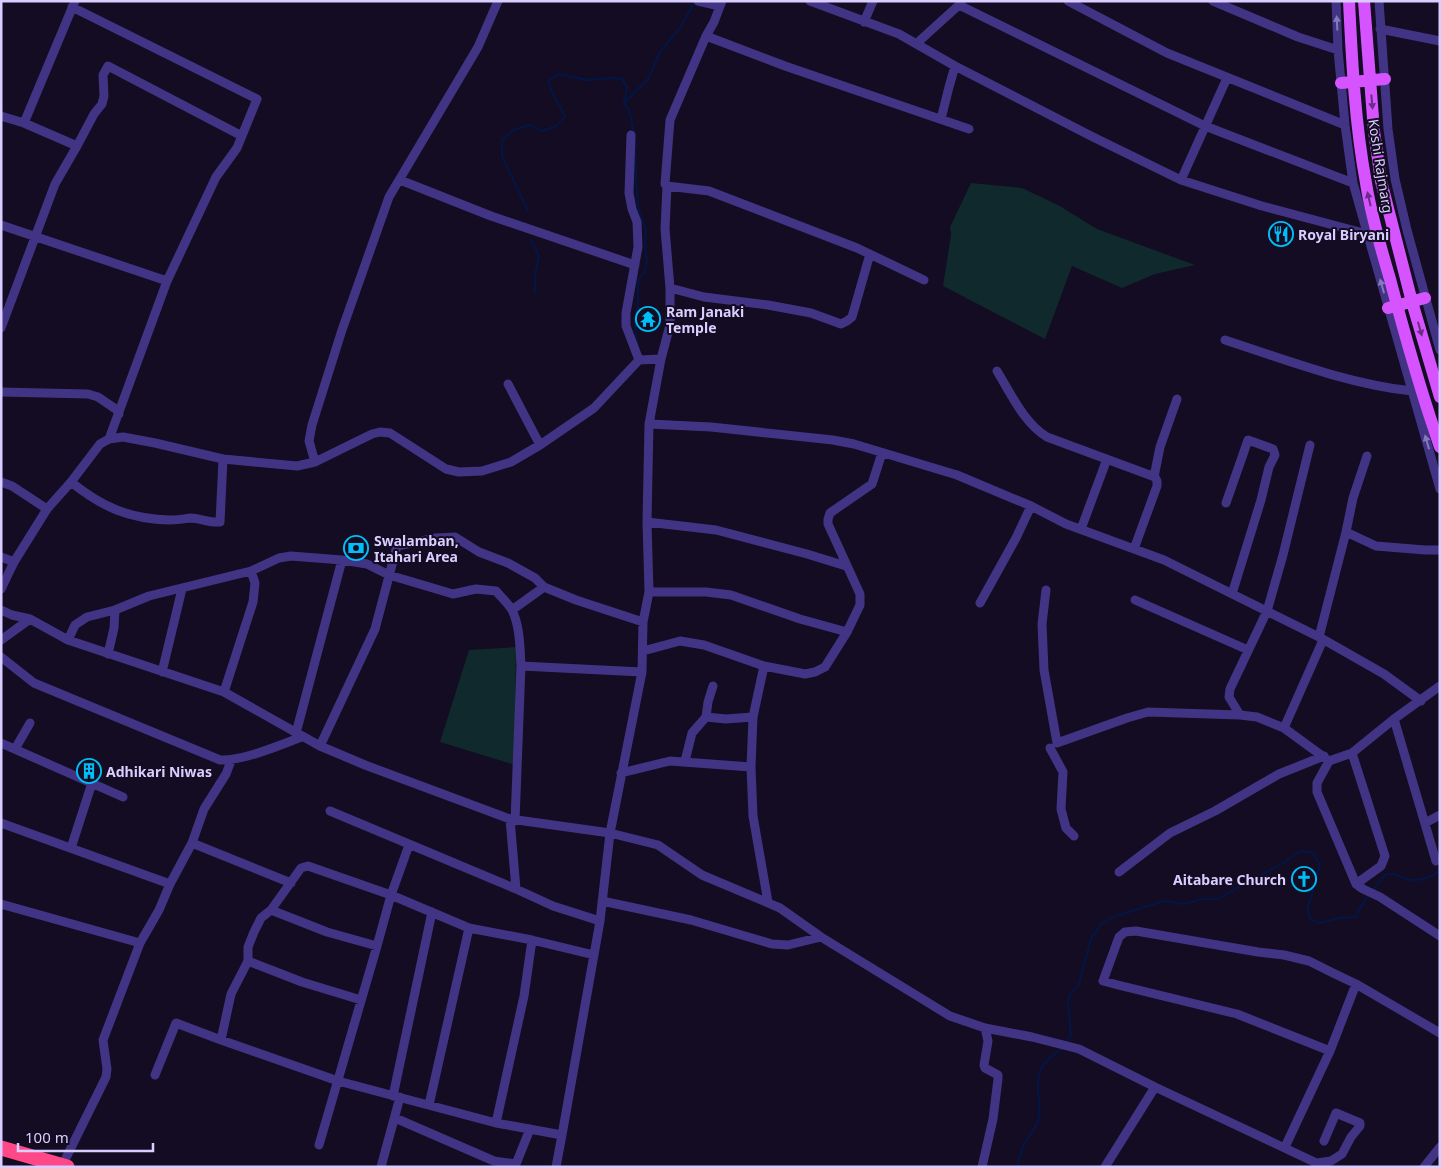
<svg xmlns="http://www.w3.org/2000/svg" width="1441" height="1168" viewBox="0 0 1441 1168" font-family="'Noto Sans',sans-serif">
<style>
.green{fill:#0f292c}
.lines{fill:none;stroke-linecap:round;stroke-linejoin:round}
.stream{stroke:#061441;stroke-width:2.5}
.street{stroke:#423484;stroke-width:9}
.primary{stroke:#d654ff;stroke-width:12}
.highway{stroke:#ff4887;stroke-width:15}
.oneway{fill:#8679bb}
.oneway2{fill:#6b2c85}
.labels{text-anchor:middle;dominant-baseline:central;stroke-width:4;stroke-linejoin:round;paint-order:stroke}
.street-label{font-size:14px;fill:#dacdff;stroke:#130c22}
.poi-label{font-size:14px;font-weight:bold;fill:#dacdff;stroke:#130c22;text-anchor:start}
</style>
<rect width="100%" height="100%" fill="#130c22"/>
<path class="green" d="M 971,183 L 1022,188 L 1058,205 L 1097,229 L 1195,265 L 1155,274 L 1122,288 L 1072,266 L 1045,339 L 943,286 L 951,235 L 950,227 Z
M 516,647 L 515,765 L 440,742 L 469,650 Z"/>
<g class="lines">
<path class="stream" d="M 625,102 L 648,79 L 660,52 L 680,28 L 693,5
M 635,138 L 636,183 L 638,205 L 641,218 L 646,230 L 645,243 L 647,261 L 644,274 L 638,279 L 638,302 L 635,321 L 637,345
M 528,211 L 502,156 L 502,140 L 513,130 L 530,125 L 542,131 L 556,126 L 565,116 L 552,92 L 548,81 L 558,74 L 588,80 L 613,78 L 622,79 L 627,87 L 624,103 L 629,110 L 634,133
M 531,240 L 539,256 L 535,275 L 535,293
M 1066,1042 L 1071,1035 L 1068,1003 L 1070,994 L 1079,984 L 1091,939 L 1101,924 L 1113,917 L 1164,901 L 1184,904 L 1202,899 L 1217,899 L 1283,863 L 1300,851 L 1313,853 L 1319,864 L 1318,872 L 1308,907 L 1308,911 L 1310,919 L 1319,923 L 1340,918 L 1355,917 L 1367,897 L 1386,874 C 1400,873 1400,878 1410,880 C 1420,881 1433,877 1440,870
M 1017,1167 C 1019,1160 1021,1151 1024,1145 C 1028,1136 1035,1130 1038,1121 C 1041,1111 1039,1101 1038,1090 C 1036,1069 1045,1061 1061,1049"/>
<path class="street" d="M 698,1 L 720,6
M 810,1 L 899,34 L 955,66 L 1091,136 L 1181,180 L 1262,206 L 1367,234
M 1068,1 L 1167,53 L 1345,125
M 1213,1 L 1298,37 L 1338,50
M 1336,1 L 1338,50 L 1345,125 L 1353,183 L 1440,489
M 1379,1 L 1388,129 L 1395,179 L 1407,230 L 1440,350
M 959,5 L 1205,126 L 1353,183
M 72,7 L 257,99 L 237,148 L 216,177 L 167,281 L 109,439
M 864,22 L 873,1
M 1380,29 L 1440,41
M 706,36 L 785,66 L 969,129
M 916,44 L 959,5 L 961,1
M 1,116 L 24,123 L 77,146
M 941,119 L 949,87 L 955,66
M 24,123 L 75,1
M 631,135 L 629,193 L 632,209 L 637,222 L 638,247 L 626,313 L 626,326 L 639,360
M 400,180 L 491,216 L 635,265
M 1181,180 L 1227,78
M 667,186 L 709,191 L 857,248 L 924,280
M 1,225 L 167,281
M 670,288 L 704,297 L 768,305 L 811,313 L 841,324 L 847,321 L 852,317 L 870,254
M 1,328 L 55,184 L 77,146 L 94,114 L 102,104 L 104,96 L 103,75 L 108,66 L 242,136
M 1225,340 C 1286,360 1348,384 1412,391 L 1416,389
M 997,371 C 1011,394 1024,423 1047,437 L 1155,477 L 1157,481 L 1157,486 L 1134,549
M 508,384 L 540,445
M 1,392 L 88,394 L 98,397 L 117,410 L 119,414
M 649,424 L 711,427 L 833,440 L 854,444 L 957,475 L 1031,506 L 1066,524 L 1164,560 L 1319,637 L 1384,674 L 1421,701
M 315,462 L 309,441 L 312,425 L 342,330 L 389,197 L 478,47 L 498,1
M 1154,477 L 1160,447 L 1177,399
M 1,482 L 12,486 L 47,509
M 71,482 C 102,507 129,519 170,520 C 177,520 183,519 190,518 C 200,518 209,523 220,522 L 223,459
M 1226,503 L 1248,440 L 1273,449 L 1275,455 L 1269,467 L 1261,500 L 1232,594
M 647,522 L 716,530 L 807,554 L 846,566
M 1081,529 L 1107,459
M 1346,532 L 1376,546 L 1425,550 L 1440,550
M 1,557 L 14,562
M 1,589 L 14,562 L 47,509 L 71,482 L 100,444 L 109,439 L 123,437 L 155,443 L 223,459 L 297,466 L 315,462 L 372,434 L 380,432 L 390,433 L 446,469 L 459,472 L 482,471 L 511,462 L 540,445 L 594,408 L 639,360 L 661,359
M 1046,590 L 1042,624 L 1044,670 L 1057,743 L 1127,718 L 1148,712 L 1240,715 L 1257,717 L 1284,728 L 1329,761 L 1352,753 L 1394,719 L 1440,686
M 649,592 L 706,592 L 731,595 L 800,619 L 847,632
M 1135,600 L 1248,650
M 980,603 L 1016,538 L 1031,506
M 1,610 L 12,615 L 30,619 L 68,640 L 224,692 L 320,746 L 365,765 L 510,819 L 610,833 L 658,845 L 702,875 L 780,908 L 821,937 L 950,1016 L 985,1028 L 1032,1037 L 1079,1049 L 1155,1087 L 1325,1167
M 512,610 L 544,587 L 576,600 L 643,622
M 1319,637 L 1346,532 L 1353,498 L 1367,456
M 1,640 L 30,619
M 68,640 L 75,625 L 87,617 L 115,610 L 149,596 L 251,571 L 279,558 L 291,556 L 342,560 L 367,564 L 389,575 L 453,594 L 476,589 L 496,591 C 501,597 508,603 512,610 C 520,626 520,648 521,666 L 515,821
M 643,651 L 680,641 L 704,645 L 764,666 L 805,674 L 815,672 L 825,667 L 847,632 L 860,605 L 860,594 L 828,524 L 828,519 L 830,513 L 872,484 L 882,453
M 108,654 L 114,628 L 115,610
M 1,657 L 34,683 L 220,760 C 244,761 279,745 302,737
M 521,666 L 642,672
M 764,666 L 753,717 L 751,767 L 753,816 L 768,902
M 162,672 L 182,589
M 224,692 L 253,602 L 255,583 L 251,571
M 1240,715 L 1229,697 L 1230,689 L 1267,611 L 1283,555 L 1310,445
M 706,717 L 726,719 L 753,717
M 1394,719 L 1436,861
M 1284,728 L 1323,640
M 296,733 L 342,560
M 1,743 L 123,797
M 320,746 L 375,629 L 397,546 L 436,538 L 455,537 L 479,552 L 508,563 L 535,578 L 544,587
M 1050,748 L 1063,772 L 1061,809 L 1066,828 L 1074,836
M 15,749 L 30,723
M 1352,753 L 1385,856 L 1381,866 L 1356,884
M 685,761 L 692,733 L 706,717 L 708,702 L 713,686
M 1329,761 L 1317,783 L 1317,792 L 1356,884 L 1363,889 L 1380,897 L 1440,936
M 621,773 L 670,761 L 751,767
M 330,811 L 516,889 L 553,906 L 600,921
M 510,819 L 516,889
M 1,823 L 170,884
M 1425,823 L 1440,815
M 192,843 L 291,883
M 71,848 L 92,783
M 1119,872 L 1170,833 L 1215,811 L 1279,774 L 1324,756
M 602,901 L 691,920 L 772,944 L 788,945 L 821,937
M 1,904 L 140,943
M 271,910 L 327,932 L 377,946
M 248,961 L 302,982 L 361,1000
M 221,1040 L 231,994 L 248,961 L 248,947 L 254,932 L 261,918 L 271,910 L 301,868 L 308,866 L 391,895 L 469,928 L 532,940 L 594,955
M 1330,1051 L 1237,1014 L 1118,985 L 1103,981 L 1119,937 L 1125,932 L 1136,931 L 1258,952 L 1284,955 L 1309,961 L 1333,973 L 1356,984 L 1440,1033
M 155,1075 L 176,1023 L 221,1040 L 338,1081 L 496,1123 L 562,1135
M 393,1096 L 432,912
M 429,1105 L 469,928
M 395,1118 L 494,1161 L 516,1164 L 530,1129
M 496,1123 L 524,996 L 532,940
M 319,1145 L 377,946 L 391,895 L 409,845
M 1285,1147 L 1330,1051 L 1356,984
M 1317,1163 L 1331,1161 L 1342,1154 L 1351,1137 L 1360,1126 L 1360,1123 L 1336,1113 L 1324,1141
M 62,1166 L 106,1077 L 107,1069 L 103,1040 L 140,943 L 159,910 L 170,884 L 192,843 L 204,809 L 226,774 L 231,761
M 381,1167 L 400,1097
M 556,1167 L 562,1135 L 600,921 L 610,833 L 642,672 L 643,622 L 649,592 L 647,522 L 649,424 L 661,359 L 670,325 L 670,288 L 665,229 L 667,186 L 665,184 L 670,120 L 706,36 L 714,22 L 722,1
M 982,1167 L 993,1119 L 998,1079 L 998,1075 L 985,1068 L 984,1065 L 988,1041 L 985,1028
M 1105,1167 L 1155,1087
M 1424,1167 L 1440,1147"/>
<path class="primary" d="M 1349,1 C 1352,62 1355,124 1366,183 C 1371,216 1381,248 1390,279 C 1405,336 1421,392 1440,447
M 1364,1 L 1374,131 L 1381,181 L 1412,302 L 1440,397
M 1341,83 L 1385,79
M 1388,308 L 1425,298"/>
<path class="highway" d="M 1,1148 L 67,1167"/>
</g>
<defs><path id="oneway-solid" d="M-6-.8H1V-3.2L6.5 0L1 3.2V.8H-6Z" transform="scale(1.25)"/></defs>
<g class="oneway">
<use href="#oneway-solid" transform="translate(1337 23) rotate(-93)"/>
<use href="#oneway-solid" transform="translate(1382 286) rotate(-106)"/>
<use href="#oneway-solid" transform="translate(1427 442) rotate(-106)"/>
</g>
<g class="oneway2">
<use href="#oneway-solid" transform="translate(1372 102) rotate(85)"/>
<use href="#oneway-solid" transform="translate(1369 199) rotate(-103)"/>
<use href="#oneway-solid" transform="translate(1420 329) rotate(74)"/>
</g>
<defs>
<symbol id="restaurant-ring" viewBox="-11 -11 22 22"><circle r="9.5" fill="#130c22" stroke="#00bef8" stroke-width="1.5"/><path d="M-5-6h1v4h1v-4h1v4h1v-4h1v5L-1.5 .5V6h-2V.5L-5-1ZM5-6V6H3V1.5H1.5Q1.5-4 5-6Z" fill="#00bef8"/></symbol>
<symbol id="temple-ring" viewBox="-11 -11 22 22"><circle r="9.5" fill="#130c22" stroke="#00bef8" stroke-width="1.5"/><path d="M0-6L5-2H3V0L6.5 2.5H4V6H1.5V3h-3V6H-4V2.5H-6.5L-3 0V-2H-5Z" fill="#00bef8"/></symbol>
<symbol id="bank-ring" viewBox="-11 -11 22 22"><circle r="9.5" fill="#130c22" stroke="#00bef8" stroke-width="1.5"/><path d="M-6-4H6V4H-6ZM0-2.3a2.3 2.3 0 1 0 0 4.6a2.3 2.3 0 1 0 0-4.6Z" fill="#00bef8"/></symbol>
<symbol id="building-ring" viewBox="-11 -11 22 22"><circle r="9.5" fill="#130c22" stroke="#00bef8" stroke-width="1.5"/><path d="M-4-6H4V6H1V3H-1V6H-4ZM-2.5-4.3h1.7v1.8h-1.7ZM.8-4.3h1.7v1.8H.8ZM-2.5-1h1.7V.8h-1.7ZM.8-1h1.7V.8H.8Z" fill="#00bef8"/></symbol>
<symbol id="church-ring" viewBox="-11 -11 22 22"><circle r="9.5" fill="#130c22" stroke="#00bef8" stroke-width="1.5"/><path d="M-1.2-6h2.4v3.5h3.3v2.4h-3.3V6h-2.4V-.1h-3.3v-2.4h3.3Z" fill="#00bef8"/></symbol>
</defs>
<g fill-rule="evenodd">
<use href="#restaurant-ring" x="1267" y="220" width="28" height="28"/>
<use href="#temple-ring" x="634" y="305" width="28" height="28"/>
<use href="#bank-ring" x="342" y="534" width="28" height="28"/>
<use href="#building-ring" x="75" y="757" width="28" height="28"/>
<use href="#church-ring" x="1290" y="865" width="28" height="28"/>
</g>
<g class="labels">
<g class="street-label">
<text transform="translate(1381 166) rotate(81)">Koshi Rajmarg</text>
</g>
<g class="poi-label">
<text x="1298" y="234">Royal Biryani</text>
<text x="666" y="311">Ram Janaki<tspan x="666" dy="16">Temple</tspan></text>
<text x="374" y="540">Swalamban,<tspan x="374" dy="16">Itahari Area</tspan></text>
<text x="106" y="771">Adhikari Niwas</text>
<text x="1286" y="879" text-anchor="end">Aitabare Church</text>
</g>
</g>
<rect width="1441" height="1168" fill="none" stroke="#dacdff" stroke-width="5"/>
<path d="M18 1143v8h135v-8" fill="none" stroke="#dacdff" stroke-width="2.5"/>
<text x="25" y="1143" font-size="15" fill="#dacdff" stroke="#130c22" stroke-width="4" paint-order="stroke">100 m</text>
</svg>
